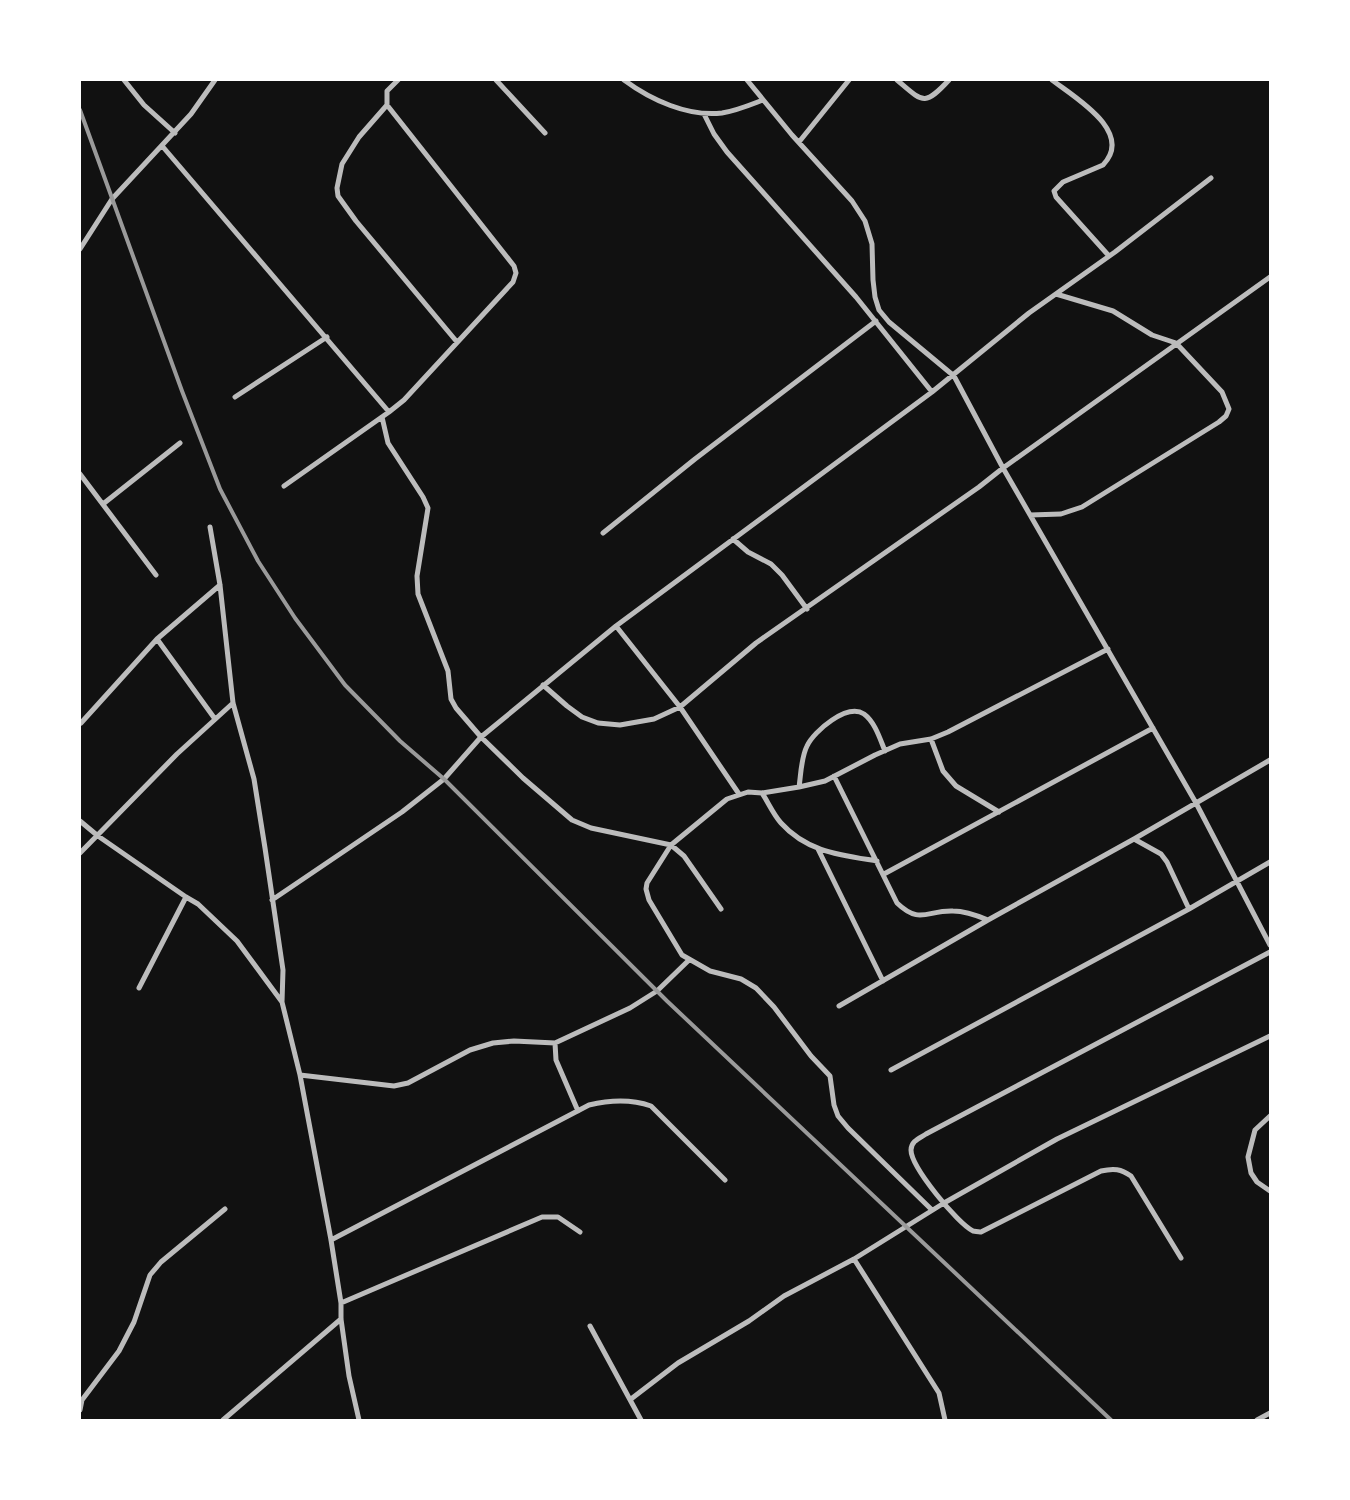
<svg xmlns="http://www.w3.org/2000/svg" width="1350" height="1500" viewBox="0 0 1350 1500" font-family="'Roboto Condensed',sans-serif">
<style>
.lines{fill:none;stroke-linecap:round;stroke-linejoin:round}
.minor{stroke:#bcbcbc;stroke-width:5}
.rail{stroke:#9a9a9a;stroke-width:4}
</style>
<rect width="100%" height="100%" fill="#111"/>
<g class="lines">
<path class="minor" d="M 124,80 L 144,105 L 175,133
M 496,80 L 545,133
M 624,80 C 651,100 688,117 722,113 C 736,111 750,105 763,100
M 747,80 L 792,135 L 852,201 L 865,221 L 872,244 L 873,280 L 875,297 L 879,310 L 889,322 L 954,376 L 1003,468 L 1196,803 L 1270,945
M 897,80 C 923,102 924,107 949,80
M 1052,80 C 1074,97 1135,132 1103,165 L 1063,182 L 1054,191 L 1056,197 L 1109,256
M 387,105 L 359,137 L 342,164 L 337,188 L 338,196 L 356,221 L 457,342
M 704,114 L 714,134 L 727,152 L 856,297 L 932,392
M 799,142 L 849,80
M 163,147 L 389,412 L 284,486
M 80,249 L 112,199 L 191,114 L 215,80
M 235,397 L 327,337
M 389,412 L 404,400 L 513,282 L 516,273 L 514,266 L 387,105 L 387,91 L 398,80
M 382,417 L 388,443 L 423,497 L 428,508 L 417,576 L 418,594 L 448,671 L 451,699 L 456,708 L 481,737 L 523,778 L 572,820 L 591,828 L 671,845 L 684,856 L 721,909
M 80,474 L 156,575
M 103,504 L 180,443
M 1030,515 L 1061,514 L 1082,507 L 1219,422 L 1226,416 L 1229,409 L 1222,392 L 1176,343 L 1152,335 L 1113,311 L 1056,294
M 210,527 L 220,585 L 233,703 L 254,779 L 265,848 L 283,970 L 282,1002
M 603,533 L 695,459 L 876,321
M 733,539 L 748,552 L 771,564 L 782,575 L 807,609
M 616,626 L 680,707 L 739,794
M 157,639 L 215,719
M 543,685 L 567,706 L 582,717 L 598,723 L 620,725 L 654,719 L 680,707 L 756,643 L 979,487 L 1003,468 L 1270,277
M 81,723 L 157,639 L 220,585
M 931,739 L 943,771 L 956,786 L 999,812
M 834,776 L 897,903 C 920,925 927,910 953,911 C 965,911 976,915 988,920
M 799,787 C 801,774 801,758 807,746 C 814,731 847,703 864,714 C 875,722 880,739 885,751
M 762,793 C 768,802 773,814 781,823 C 807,852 840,855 877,861
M 80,821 L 98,836 L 186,897 L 198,904 L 237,941 L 282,1002 L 300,1075 L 331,1240 L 341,1303 L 341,1319 L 349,1376 L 359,1420
M 1134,839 L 1161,854 L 1167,862 L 1189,909
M 818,849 L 883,981
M 80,853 L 177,754 L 233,703
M 884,874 L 1153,728
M 272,900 L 402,812 L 444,779 L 481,737 L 616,626 L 932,392 L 1029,313 L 1115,252 L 1211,178
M 139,988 L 186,897
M 839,1006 L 988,920 L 1134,839 L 1270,760
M 555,1043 L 556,1060 L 578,1111
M 891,1070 L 1189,909 L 1270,862
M 300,1075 L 394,1086 L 408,1083 L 470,1050 L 493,1043 L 514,1041 L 555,1043 L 630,1008 L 657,991 L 689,960
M 1270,1116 L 1255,1130 L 1248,1157 L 1251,1173 L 1257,1182 L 1270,1191
M 932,1210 L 848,1128 L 838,1116 L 834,1105 L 830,1076 L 811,1056 L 774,1007 L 756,988 L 741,979 L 710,971 L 682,955 L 649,900 L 646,889 L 647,883 L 671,845 L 727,799 L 748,792 L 762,793 L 799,787 L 825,781 L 875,755 L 900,744 L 931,739 L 948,732 L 1108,649
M 331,1240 L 589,1105 C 610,1100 631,1099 651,1106 L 725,1180
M 1181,1258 L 1131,1176 C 1121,1169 1114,1168 1101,1171 L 981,1232 C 980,1232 973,1231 973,1231 C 958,1224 911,1167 911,1150 C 911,1141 920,1138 926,1134 L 1270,952
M 854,1259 L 939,1393 L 945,1420
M 341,1303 L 542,1217 L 558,1217 L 580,1232
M 590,1326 L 641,1420
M 631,1399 L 678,1363 L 749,1321 L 784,1296 L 854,1259 L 944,1203 L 1057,1139 L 1270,1036
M 80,1410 L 82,1400 L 119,1351 L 134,1322 L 150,1275 L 161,1262 L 225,1209
M 223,1420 L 341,1319
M 1257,1420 L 1270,1413"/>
<path class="rail" d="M 80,110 L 182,391 L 220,489 L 258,561 L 295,618 L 345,685 L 400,741 L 444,779 L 667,1001 L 1111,1420"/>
</g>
<rect width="1350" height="1500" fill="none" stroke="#ffffff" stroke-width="162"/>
</svg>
